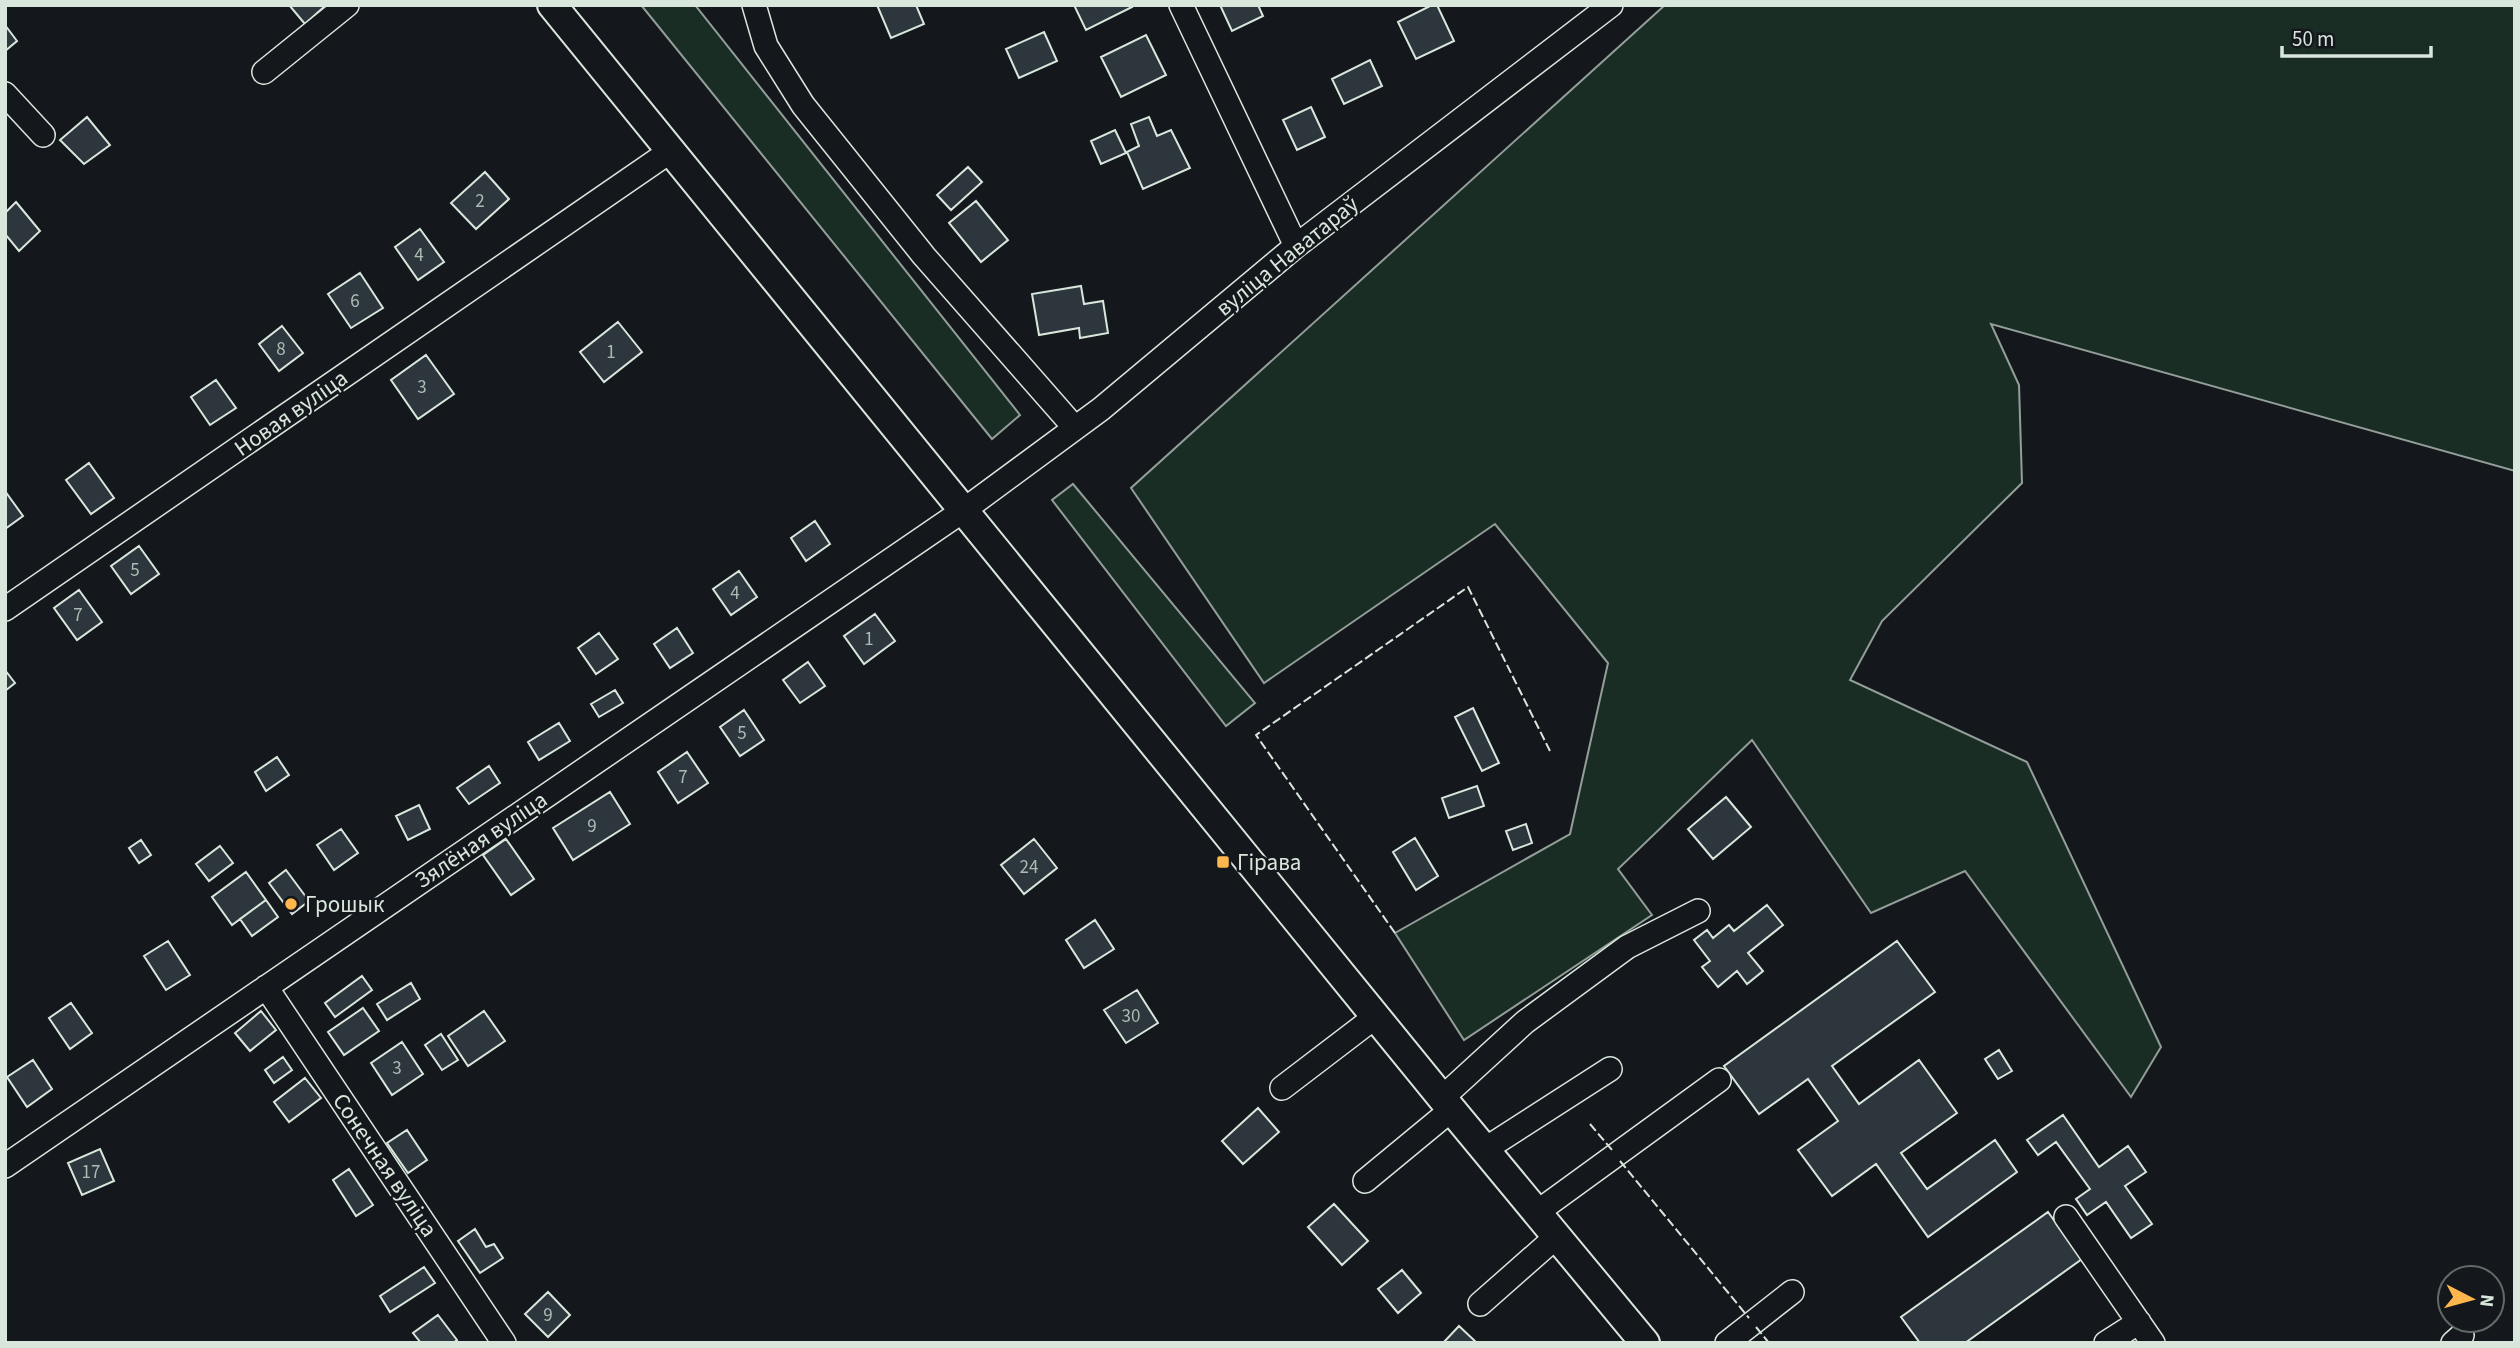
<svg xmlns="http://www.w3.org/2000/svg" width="2520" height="1348" viewBox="0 0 2520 1348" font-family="'Source Sans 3',sans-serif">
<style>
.green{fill:#1a2d24;stroke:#939e99;stroke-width:2}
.building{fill:#2c363c;stroke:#d8e6dc;stroke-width:2}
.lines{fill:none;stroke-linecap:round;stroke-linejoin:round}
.minor-casing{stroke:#d8e6dc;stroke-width:26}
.major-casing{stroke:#d8e6dc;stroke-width:32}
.minor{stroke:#14181c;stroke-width:23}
.major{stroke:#14181c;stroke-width:28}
.fence{stroke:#d8e6dc;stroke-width:2;stroke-dasharray:9 3.5;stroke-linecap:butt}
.poi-dot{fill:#ffb74d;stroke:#14181c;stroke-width:2.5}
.labels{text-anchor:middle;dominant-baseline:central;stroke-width:5;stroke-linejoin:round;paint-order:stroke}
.number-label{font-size:19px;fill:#adbab4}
.street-label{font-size:23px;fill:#d8e6dc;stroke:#14181c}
.poi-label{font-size:23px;fill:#d8e6dc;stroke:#14181c;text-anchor:start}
</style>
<rect width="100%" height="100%" fill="#14181c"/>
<path class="green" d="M 641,5 L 695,5 L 1020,415 L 992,439 Z
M 1665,5 L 2515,5 L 2515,471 L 1991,324 L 2019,385 L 2022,483 L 1882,621 L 1850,680 L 2027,762 L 2161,1047 L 2131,1097 L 1965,871 L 1871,913 L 1752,740 L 1618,869 L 1652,915 L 1464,1040 L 1395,933 L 1570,834 L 1608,663 L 1495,524 L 1264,683 L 1131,488 Z
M 1073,484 L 1255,703 L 1226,726 L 1052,500 Z"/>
<path class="building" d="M 289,5 L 326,5 L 305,24 Z
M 877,5 L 916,5 L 924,24 L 891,38 Z
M 1074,5 L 1131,5 L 1132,7 L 1086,30 Z
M 1220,5 L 1258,5 L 1263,16 L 1232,31 Z
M 1432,5 L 1437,5 L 1454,41 L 1416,59 L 1398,22 Z
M 5,25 L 17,41 L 5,51 Z
M 1044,32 L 1057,61 L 1019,78 L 1006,49 Z
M 1146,35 L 1166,75 L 1121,97 L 1101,57 Z
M 1370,60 L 1382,86 L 1344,104 L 1332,79 Z
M 1311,107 L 1325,137 L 1297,150 L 1283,120 Z
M 87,117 L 110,145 L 84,164 L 60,140 Z
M 1149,117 L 1157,136 L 1171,130 L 1190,168 L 1143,189 L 1127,152 L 1139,146 L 1131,124 Z
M 1115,130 L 1126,153 L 1101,164 L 1091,141 Z
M 968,167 L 982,182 L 951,210 L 937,195 Z
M 485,172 L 509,199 L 476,229 L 451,203 Z
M 976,201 L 1008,240 L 981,262 L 949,223 Z
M 16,202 L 40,231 L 19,251 L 5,234 L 5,213 Z
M 420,229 L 444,262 L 418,280 L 395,247 Z
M 360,273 L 383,308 L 351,328 L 328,294 Z
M 1081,286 L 1084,304 L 1103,301 L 1108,333 L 1080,338 L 1079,328 L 1039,335 L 1032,294 Z
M 618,322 L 642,352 L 604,382 L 580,352 Z
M 282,326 L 303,353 L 279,371 L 259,344 Z
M 426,355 L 454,394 L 418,419 L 391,380 Z
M 216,380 L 236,408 L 210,425 L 191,397 Z
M 89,463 L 114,498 L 91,514 L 66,480 Z
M 5,491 L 23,516 L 5,529 Z
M 815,521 L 830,544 L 806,561 L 791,538 Z
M 139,546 L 159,574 L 131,594 L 111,566 Z
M 739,571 L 757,597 L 731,615 L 713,589 Z
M 79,590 L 102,622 L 77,640 L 54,608 Z
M 875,614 L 895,641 L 864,664 L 844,636 Z
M 677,628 L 693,653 L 670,668 L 654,644 Z
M 599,633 L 618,659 L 596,674 L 578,648 Z
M 808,662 L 825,686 L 800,703 L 783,680 Z
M 5,670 L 15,683 L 5,691 Z
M 615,690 L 623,703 L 599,717 L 591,704 Z
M 1473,708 L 1499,763 L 1482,771 L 1455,717 Z
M 744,710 L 764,740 L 740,756 L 720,727 Z
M 559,723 L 570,741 L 539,760 L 528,742 Z
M 687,752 L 708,783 L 678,803 L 658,772 Z
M 277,757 L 289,775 L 266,791 L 255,772 Z
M 489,766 L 500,783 L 469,804 L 457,788 Z
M 1477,786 L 1484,806 L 1449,818 L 1442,798 Z
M 610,792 L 630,824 L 573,860 L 553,828 Z
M 1726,797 L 1751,827 L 1713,859 L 1688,829 Z
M 419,805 L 430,829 L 408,840 L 396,816 Z
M 1526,824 L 1532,843 L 1513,850 L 1506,831 Z
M 341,829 L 358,853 L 334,870 L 317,845 Z
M 1415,838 L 1438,876 L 1416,890 L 1393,852 Z
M 506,839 L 534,879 L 511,895 L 483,855 Z
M 1034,839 L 1057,868 L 1024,894 L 1001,865 Z
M 141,840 L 151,855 L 139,863 L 129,848 Z
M 220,846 L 233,863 L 209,881 L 196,864 Z
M 286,870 L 309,901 L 292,914 L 269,883 Z
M 246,872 L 266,900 L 232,925 L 212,897 Z
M 266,900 L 278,917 L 252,936 L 240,919 Z
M 1767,905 L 1783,925 L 1748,953 L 1763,971 L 1747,984 L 1737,971 L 1718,987 L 1702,967 L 1710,961 L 1694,940 L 1707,930 L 1713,938 L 1729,925 L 1734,931 Z
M 1095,920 L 1114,949 L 1084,968 L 1066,940 Z
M 168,941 L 190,975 L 166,990 L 144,956 Z
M 1897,941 L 1935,992 L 1832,1066 L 1859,1104 L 1919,1060 L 1957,1113 L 1901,1153 L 1927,1189 L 1995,1140 L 2017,1172 L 1928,1237 L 1876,1164 L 1832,1196 L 1798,1150 L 1838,1121 L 1808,1079 L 1759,1114 L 1724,1066 Z
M 362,976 L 372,990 L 335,1017 L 325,1003 Z
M 411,983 L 420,999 L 387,1020 L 377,1004 Z
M 1137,990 L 1158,1023 L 1126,1043 L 1104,1010 Z
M 71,1003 L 92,1033 L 70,1049 L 49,1018 Z
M 363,1008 L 379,1031 L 344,1055 L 328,1032 Z
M 261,1011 L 276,1030 L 250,1051 L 235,1033 Z
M 484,1011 L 505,1041 L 468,1066 L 448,1036 Z
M 441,1034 L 458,1060 L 442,1070 L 425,1045 Z
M 402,1042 L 423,1074 L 392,1095 L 371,1063 Z
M 1999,1050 L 2012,1071 L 1998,1079 L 1985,1059 Z
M 283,1057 L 292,1070 L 274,1083 L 265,1070 Z
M 33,1060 L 52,1089 L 27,1107 L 7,1077 Z
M 305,1078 L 321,1098 L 289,1122 L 274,1102 Z
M 1258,1108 L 1279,1132 L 1243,1164 L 1222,1141 Z
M 2063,1115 L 2099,1167 L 2128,1146 L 2146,1172 L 2125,1186 L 2152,1224 L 2131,1238 L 2106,1202 L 2087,1215 L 2076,1199 L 2090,1189 L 2056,1142 L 2038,1155 L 2027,1140 Z
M 407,1130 L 427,1160 L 408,1173 L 387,1143 Z
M 100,1149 L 114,1181 L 82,1195 L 68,1163 Z
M 349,1169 L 373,1205 L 356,1216 L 333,1180 Z
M 1334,1204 L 1368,1241 L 1342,1265 L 1308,1227 Z
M 2048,1212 L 2082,1259 L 1965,1343 L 1920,1343 L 1901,1317 Z
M 475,1229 L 486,1247 L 494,1244 L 503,1258 L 480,1273 L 458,1241 Z
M 424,1267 L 435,1283 L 390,1312 L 380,1296 Z
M 1402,1270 L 1421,1293 L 1398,1313 L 1378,1289 Z
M 548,1292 L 570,1315 L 548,1337 L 525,1314 Z
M 438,1315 L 457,1340 L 453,1343 L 421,1343 L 413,1333 Z
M 1459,1326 L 1477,1343 L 1443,1343 Z"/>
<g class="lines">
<defs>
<path id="minor" d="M 754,5 L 766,46 L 803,105 L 924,256 L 1075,428
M 1181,5 L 1296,246
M 264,72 L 347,5
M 5,94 L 43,135
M 5,609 L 672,150
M 266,987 L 504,1343
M 1282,1088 L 1375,1017
M 1442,1098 L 1525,1022 L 1627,947 L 1698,911
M 1484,1150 L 1610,1069
M 5,1166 L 964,510 L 1101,409 L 1296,246 L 1611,5
M 1365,1181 L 1451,1110
M 1536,1213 L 1719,1080
M 2066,1217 L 2153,1343
M 1480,1304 L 1556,1237
M 1727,1343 L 1792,1292
M 2106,1343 L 2139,1322
M 2453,1343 L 2462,1335"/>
<path id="major" d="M 552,5 L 1442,1098 L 1645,1343"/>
</defs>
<use href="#minor" class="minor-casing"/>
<use href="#major" class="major-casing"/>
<use href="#minor" class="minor"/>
<use href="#major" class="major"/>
<path class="fence" d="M 1395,933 L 1256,735 L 1468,587 L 1550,751
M 1590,1124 L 1612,1150
M 1620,1161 L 1749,1318
M 1756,1327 L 1769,1343"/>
</g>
<g class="poi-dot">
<rect x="1216" y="855" width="14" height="14" rx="3.5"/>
<circle cx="291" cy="904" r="7"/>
</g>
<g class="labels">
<g class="number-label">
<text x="480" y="201">2</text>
<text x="419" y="255">4</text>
<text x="355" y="301">6</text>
<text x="281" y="349">8</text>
<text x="611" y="352">1</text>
<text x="422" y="387">3</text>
<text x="135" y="570">5</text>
<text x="735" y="593">4</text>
<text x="78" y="615">7</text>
<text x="869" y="639">1</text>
<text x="742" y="733">5</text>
<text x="683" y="777">7</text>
<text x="592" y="826">9</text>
<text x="1029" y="867">24</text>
<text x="1131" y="1016">30</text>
<text x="397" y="1068">3</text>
<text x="91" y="1172">17</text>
<text x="548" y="1315">9</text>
</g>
<g class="street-label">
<text transform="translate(1287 256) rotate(-39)">вуліца Наватараў</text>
<text transform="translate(291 413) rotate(-35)">Новая вуліца</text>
<text transform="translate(481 840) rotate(-34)">Зялёная вуліца</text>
<text transform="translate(385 1165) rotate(56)">Сонечная вуліца</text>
</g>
<g class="poi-label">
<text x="1237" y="862">Гірава</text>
<text x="305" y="904">Грошык</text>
</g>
</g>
<rect width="2520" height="1348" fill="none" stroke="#d8e6dc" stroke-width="14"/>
<g transform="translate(2471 1299) rotate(96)"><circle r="33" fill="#14181c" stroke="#626a69" stroke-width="2"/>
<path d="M0-5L12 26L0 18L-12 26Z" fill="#ffb74d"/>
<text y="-10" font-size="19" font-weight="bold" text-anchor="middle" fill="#d8e6dc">N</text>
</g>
<path d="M2282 46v10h149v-10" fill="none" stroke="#d8e6dc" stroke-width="3.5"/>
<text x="2292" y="46" font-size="21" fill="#d8e6dc" stroke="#14181c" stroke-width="5" paint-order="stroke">50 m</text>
</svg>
